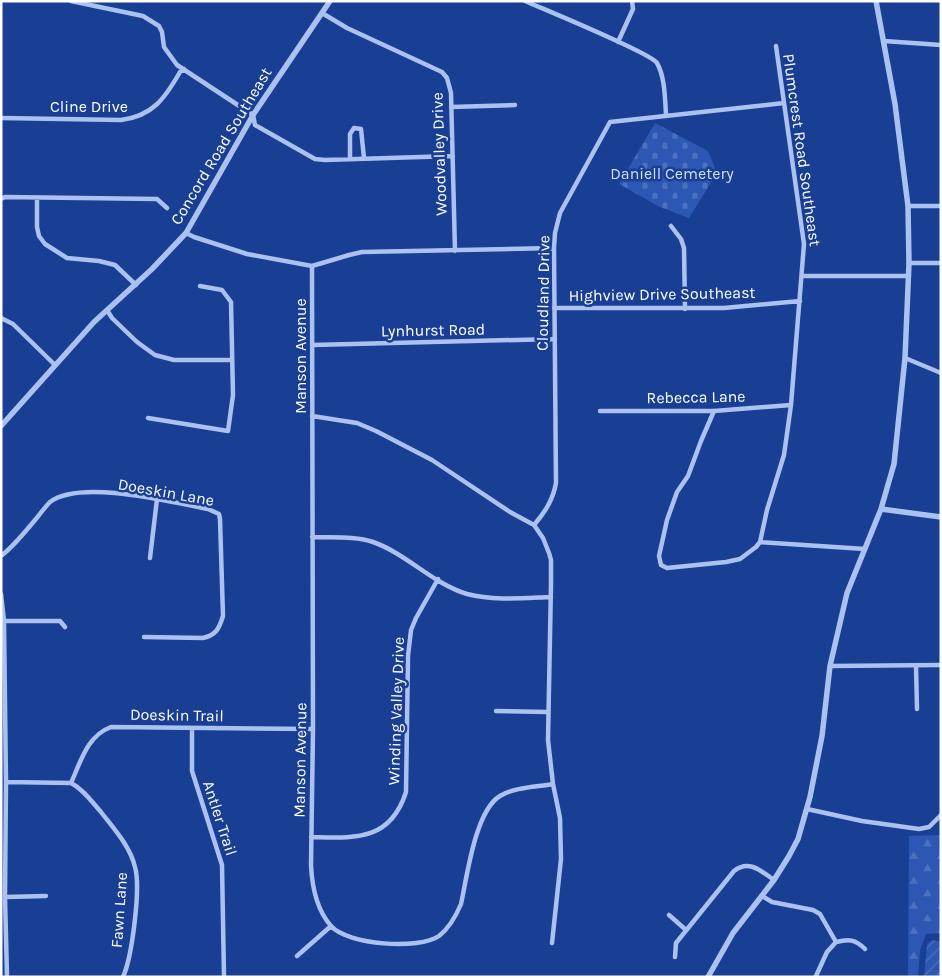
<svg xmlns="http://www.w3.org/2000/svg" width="942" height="978" viewBox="0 0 942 978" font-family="Karla,sans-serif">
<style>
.forest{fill:url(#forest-firs)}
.cemetery{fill:url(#cemetery-stones)}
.garden{fill:url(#garden-furrows)}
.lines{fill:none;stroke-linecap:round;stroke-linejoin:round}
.minor{stroke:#abc1f0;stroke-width:4.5}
.tertiary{stroke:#abc1f0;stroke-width:5.5}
.labels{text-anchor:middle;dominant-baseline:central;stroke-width:5;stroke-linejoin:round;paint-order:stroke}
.street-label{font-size:16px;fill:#fff;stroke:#193f94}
.park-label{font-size:16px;fill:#d1dffb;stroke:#193f94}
</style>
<defs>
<pattern id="forest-firs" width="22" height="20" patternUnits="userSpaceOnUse" patternTransform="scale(1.25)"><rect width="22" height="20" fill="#2c57b2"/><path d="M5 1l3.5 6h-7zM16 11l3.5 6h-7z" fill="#4c70be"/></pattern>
<pattern id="cemetery-stones" width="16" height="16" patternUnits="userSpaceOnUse" patternTransform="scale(1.25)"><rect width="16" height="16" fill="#2c57b2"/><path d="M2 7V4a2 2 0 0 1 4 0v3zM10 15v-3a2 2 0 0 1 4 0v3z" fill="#4c70be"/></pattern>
<pattern id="garden-furrows" width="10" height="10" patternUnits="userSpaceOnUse" patternTransform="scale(1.25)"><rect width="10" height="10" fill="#2c57b2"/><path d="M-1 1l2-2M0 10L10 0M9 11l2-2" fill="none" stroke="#4c70be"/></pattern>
</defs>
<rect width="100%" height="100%" fill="#193f94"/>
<path class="forest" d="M 941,835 L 941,933 L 926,934 L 920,950 L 918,977 L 908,977 L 909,836 Z"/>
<path class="cemetery" d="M 655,123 L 708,151 L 717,173 L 689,218 L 660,207 L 619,184 Z"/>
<path class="garden" d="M 933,940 L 941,942 L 941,977 L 924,977 L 927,944 Z"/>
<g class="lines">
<path class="minor" d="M 71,1 L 143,16 L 159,26 L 162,32 L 164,47 L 177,65 L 253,115 L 255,125 L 315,159 L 325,160 L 453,156
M 525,1 C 543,9 651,53 657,63 C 665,77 665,99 666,115
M 322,13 L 347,28 L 442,72 L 447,78 L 451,93 L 455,251
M 884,41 L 941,45
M 618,42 L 633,9 L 632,1
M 451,107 L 515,105
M 1,118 L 121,120 C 153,116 165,98 180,72 L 184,69
M 350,158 L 350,134 L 354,128 L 361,129 L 364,158
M 37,198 L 37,227 L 39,236 L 45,244 L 67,258 L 99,261 L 115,265 L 136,285
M 1,199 L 5,197 L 157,199 L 167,208
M 908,206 L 941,206
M 671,226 L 681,239 L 684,248 L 685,309
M 186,233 L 194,237 L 247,254 L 312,266 L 349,255 L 362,252 L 554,248
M 909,263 L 941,263
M 312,266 L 313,729 L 311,865 C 312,887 316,909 331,926 C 348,945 419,950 439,936 C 449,928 456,916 461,904 C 467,877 475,811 500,796 C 515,787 536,787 553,784
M 803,276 L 909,276
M 554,308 L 724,308 L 800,301
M 107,310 L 112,318 L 137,342 L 155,355 L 174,360 L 232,360
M 1,318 L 13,324 L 55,365
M 313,345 L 554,339
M 905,358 L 941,373
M 600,411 L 714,411 L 791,405
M 714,411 L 701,441 L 688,476 L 677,492 L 667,520 L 659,556 L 661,565 L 667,568 L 726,562 L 740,559 L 756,547 L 760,542 L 767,510 L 784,455 L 791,405 L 804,244 L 776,46
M 312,416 L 357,423 L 376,431 L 432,460 L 510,512 L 534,525 L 543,538 L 549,553 L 551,560 L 551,584 L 548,740 L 553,784 L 560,818 L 561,859 L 552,943
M 148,418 L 228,431 L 233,395 L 231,302 L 222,290 L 200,286
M 534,525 C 545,512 553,500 556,483 L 554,248 L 555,233 L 560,213 L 610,122 L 784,103
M 312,537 C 332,538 355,536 373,542 C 407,554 433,584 467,594 C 494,601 524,598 551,597
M 760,542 L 865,549
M 1,556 C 14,546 25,532 35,520 C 40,514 45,507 50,502 C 81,479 171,502 208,509 L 219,514 L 220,519 L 223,616 C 219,629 216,635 203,638 L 144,637
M 150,558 L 157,499
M 1,594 L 4,621 L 6,782 L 5,897 L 7,977
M 4,621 L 60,621 L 65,627
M 830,666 L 941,665
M 916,666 L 917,709
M 496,711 L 548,712
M 192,728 L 192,771 L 222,865 L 224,977
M 6,782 L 71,783 C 83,789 92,802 101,812 C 114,829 130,846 135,867 C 141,888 132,957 123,977
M 71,783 C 81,761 87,736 111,727 L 313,729
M 807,809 L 862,821 L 919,829 L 929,827 L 941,815
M 311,837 C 354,838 390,842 406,792 L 408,656 L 411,630 L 416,618 L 438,579
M 762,896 L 772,902 L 813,910 L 820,914 L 836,942 L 827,952 L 816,976
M 5,897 L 46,896
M 669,915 L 686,930
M 836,942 C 849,939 855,939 865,949
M 297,956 L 331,926
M 675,957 L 676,943 L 734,871 C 749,859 761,871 774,880"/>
<path class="tertiary" d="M 1,426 L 94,322 L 152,269 L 186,233 L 253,115 L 330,1
M 881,509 L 941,517
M 708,977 L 733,933 L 774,880 L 789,856 L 798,839 L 810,797 L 822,736 L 830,666 L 847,593 L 881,509 L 894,464 L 905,358 L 909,263 L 908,206 L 895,104 L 876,1"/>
</g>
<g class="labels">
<g class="street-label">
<text x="89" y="106">Cline Drive</text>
<text transform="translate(221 146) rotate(-59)">Concord Road Southeast</text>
<text transform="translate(802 150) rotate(82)">Plumcrest Road Southeast</text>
<text transform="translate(439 154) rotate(-92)">Woodvalley Drive</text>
<text transform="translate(543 293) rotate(-89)">Cloudland Drive</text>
<text transform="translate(662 294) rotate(-1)">Highview Drive Southeast</text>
<text transform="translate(433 330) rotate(-1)">Lynhurst Road</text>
<text transform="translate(300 356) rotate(-90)">Manson Avenue</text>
<text transform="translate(696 397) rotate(-1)">Rebecca Lane</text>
<text transform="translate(166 492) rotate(10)">Doeskin Lane</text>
<text transform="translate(396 711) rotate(-88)">Winding Valley Drive</text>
<text transform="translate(177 715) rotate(1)">Doeskin Trail</text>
<text transform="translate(300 760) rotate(-89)">Manson Avenue</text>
<text transform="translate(220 818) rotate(72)">Antler Trail</text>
<text transform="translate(119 910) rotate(-86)">Fawn Lane</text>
</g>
<g class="park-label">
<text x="672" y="173">Daniell Cemetery</text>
</g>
</g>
<rect width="942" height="978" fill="none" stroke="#ffffff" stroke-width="5"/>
</svg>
